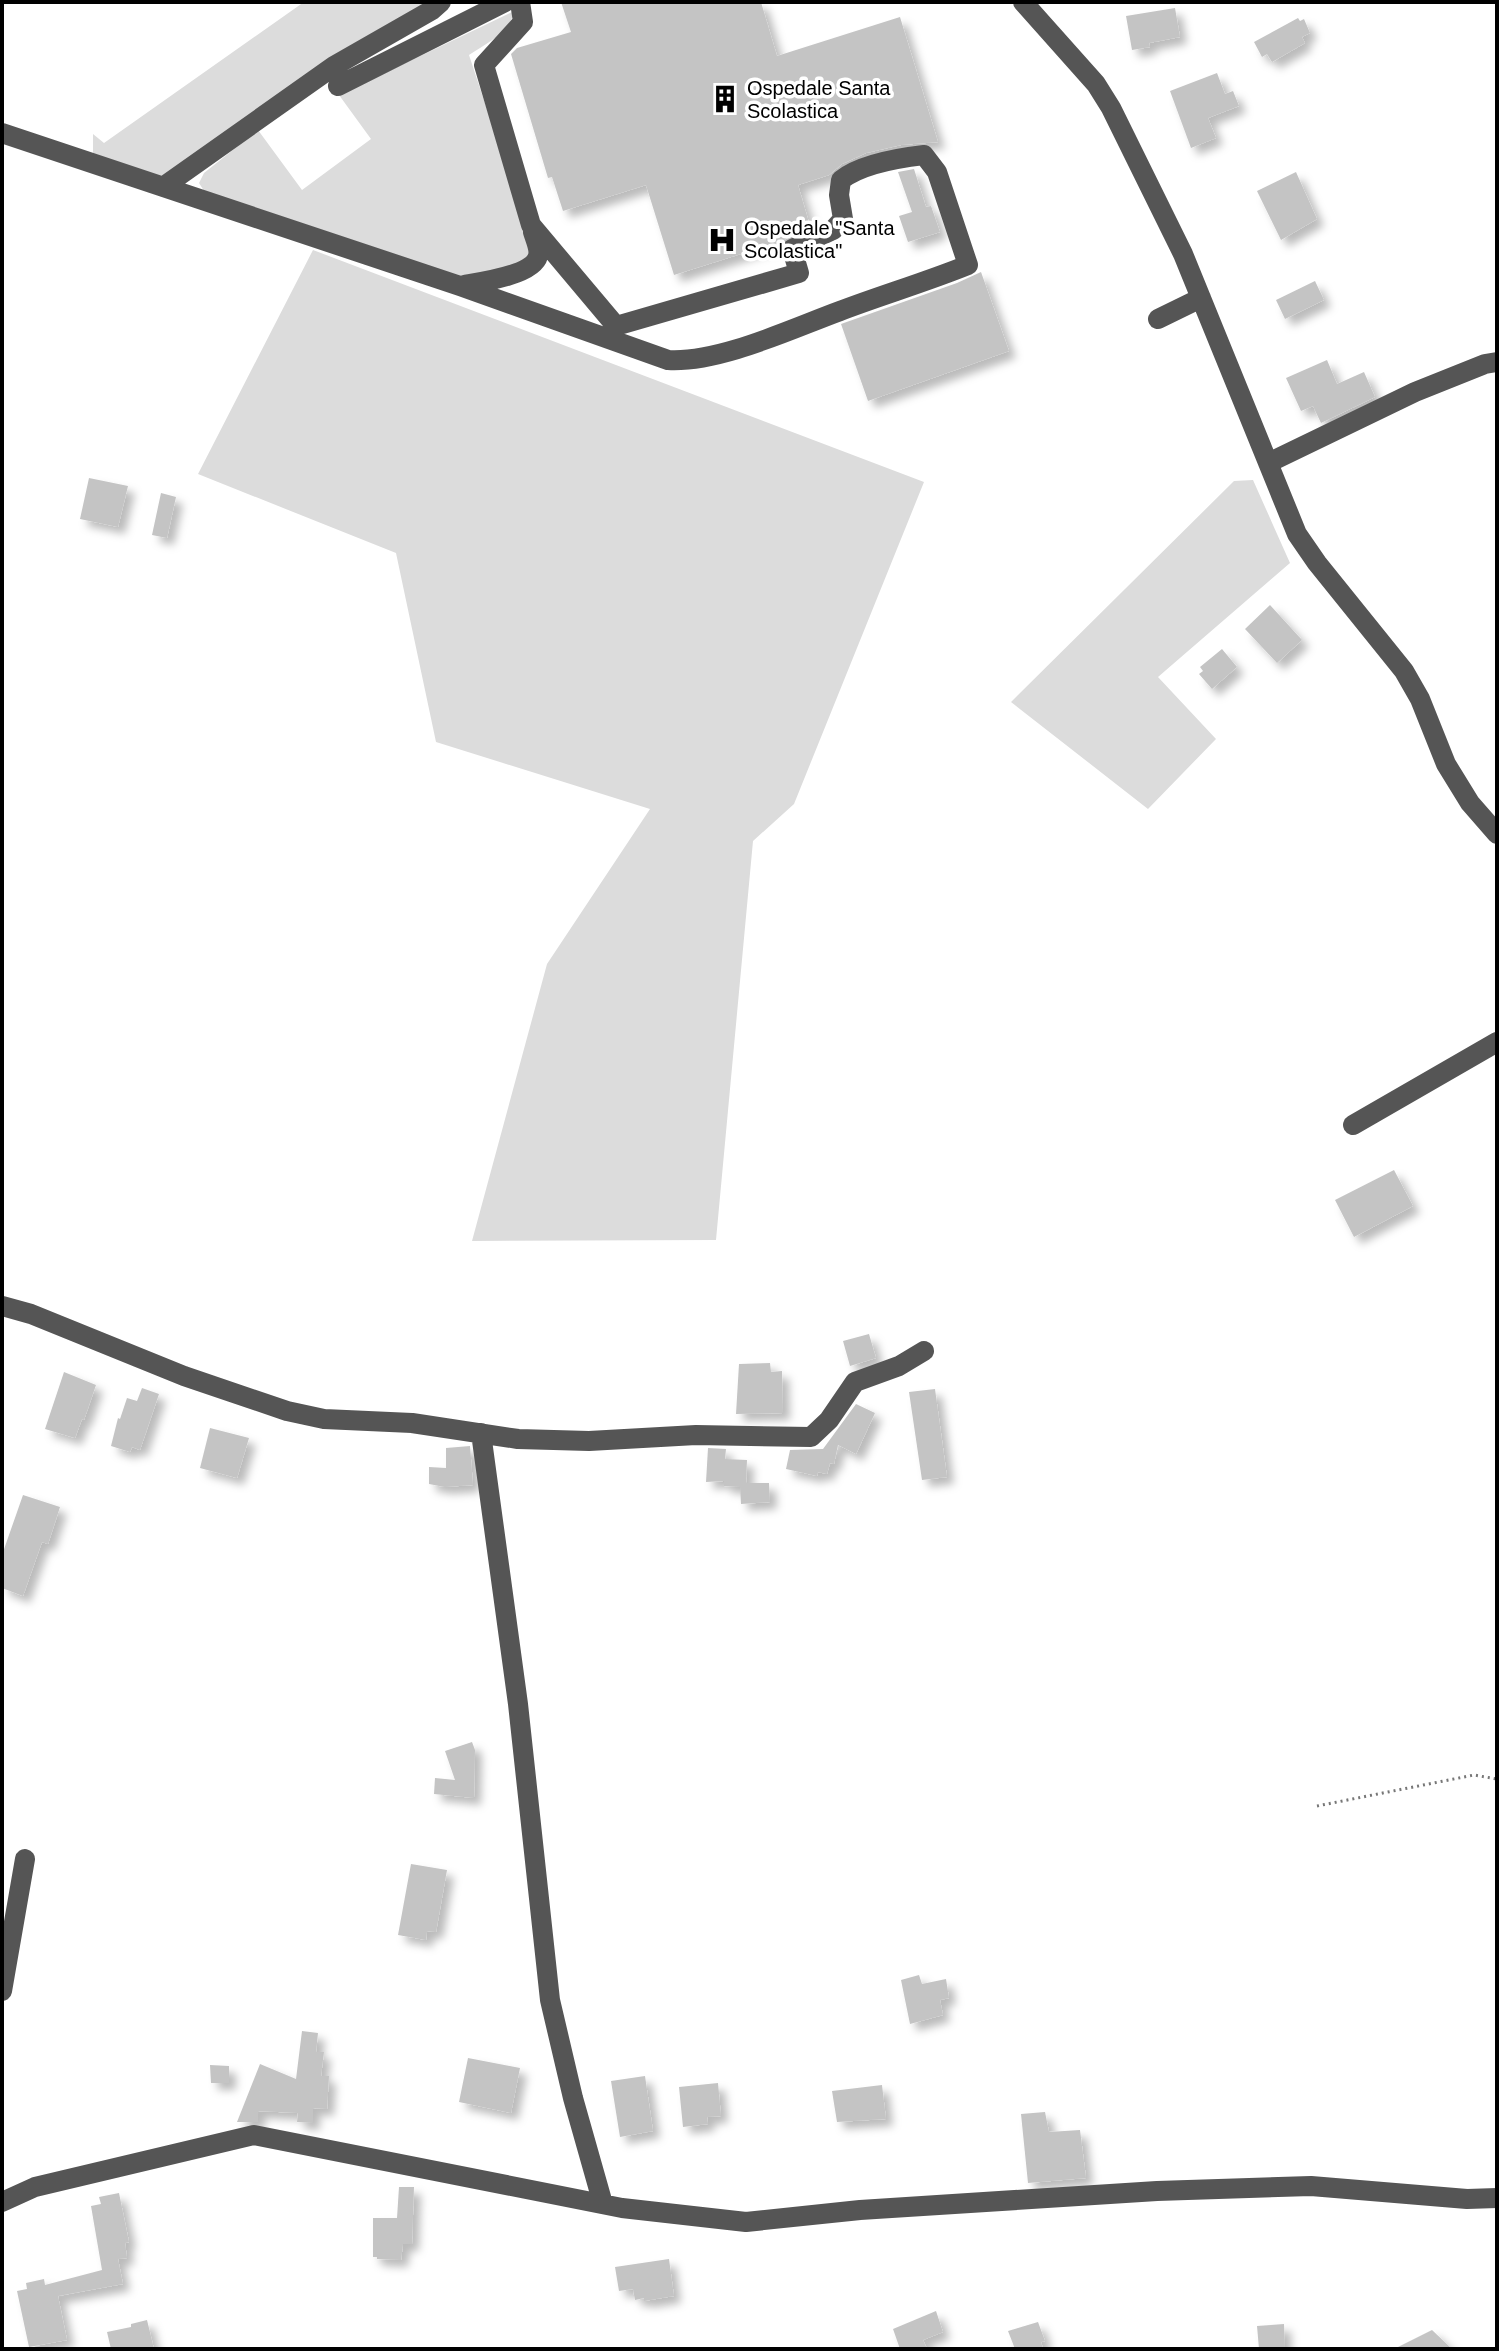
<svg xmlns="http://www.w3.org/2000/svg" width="1499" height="2351" viewBox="0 0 1499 2351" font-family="Arial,sans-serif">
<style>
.grass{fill:#dcdcdc}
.building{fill:#c4c4c4;filter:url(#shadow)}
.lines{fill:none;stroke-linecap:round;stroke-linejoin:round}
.path{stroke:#777;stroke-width:3;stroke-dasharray:2 4;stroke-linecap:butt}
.minor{stroke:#555;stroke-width:20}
.labels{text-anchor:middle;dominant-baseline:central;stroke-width:7;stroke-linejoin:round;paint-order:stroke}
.poi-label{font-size:20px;fill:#000;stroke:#fff;text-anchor:start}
</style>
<defs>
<filter id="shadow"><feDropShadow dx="7" dy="7" stdDeviation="4" flood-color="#0004"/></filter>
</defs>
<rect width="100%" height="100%" fill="#fff"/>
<path class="grass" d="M 304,2 L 428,2 L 162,177 L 93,156 L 93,134 L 104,143 Z
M 514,11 C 510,33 486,43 469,55 L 533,248 L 525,262 L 467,278 L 452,276 L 206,194 L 199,183 L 204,173 L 258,130 L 302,190 L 371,139 L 339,95 Z
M 313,250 L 924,482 L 794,804 L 753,841 L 716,1240 L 472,1241 L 547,964 L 650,809 L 436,742 L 396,553 L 198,474 Z
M 1253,480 L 1290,563 L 1158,677 L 1216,739 L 1148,809 L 1011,702 L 1234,481 Z"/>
<path class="building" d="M 561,2 L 761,2 L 777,56 L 900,17 L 938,142 L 901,145 L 866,153 L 842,164 L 829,175 L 798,185 L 810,226 L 782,241 L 674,275 L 646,185 L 563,211 L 552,177 L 548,178 L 511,54 L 517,48 L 571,32 Z
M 1175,8 L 1180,37 L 1149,43 L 1150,47 L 1132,50 L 1126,16 Z
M 1298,18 L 1300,21 L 1304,19 L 1310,33 L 1302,37 L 1305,43 L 1272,62 L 1267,54 L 1262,57 L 1254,42 Z
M 1217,73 L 1225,94 L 1233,91 L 1239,106 L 1208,118 L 1216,138 L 1191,148 L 1170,91 Z
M 914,169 L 926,207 L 931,206 L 940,232 L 908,242 L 899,216 L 912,212 L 898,172 Z
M 1296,172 L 1317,219 L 1281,240 L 1257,191 Z
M 981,272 L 1009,351 L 868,401 L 841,324 L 957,283 Z
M 1315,281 L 1324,300 L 1285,319 L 1276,300 Z
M 1327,360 L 1337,384 L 1364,372 L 1375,397 L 1321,423 L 1313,406 L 1301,411 L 1286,378 Z
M 89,478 L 128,486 L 118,527 L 80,519 Z
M 161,493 L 176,497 L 167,538 L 152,535 Z
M 1270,605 L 1302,640 L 1277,663 L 1245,629 Z
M 1222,649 L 1237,667 L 1212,689 L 1199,674 L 1203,671 L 1200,667 Z
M 1394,1170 L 1413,1206 L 1354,1237 L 1335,1200 Z
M 869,1334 L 876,1358 L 850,1366 L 843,1341 Z
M 770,1363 L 771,1372 L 782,1371 L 783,1413 L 736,1414 L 739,1364 Z
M 64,1372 L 96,1385 L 84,1420 L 82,1419 L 75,1438 L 45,1429 Z
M 142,1388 L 159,1394 L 140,1450 L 132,1447 L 130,1452 L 111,1446 L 118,1418 L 120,1419 L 127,1398 L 137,1401 Z
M 935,1389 L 947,1477 L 922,1480 L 909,1392 Z
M 856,1404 L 875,1413 L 856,1454 L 838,1445 L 834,1464 L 830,1463 L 827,1474 L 818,1472 L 817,1476 L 786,1469 L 790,1450 L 823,1449 Z
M 210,1428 L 249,1438 L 237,1478 L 200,1468 Z
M 470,1446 L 473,1485 L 445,1487 L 429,1484 L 429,1467 L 446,1468 L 446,1448 Z
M 708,1448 L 726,1449 L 725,1459 L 747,1460 L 746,1483 L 769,1483 L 770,1502 L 741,1504 L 740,1487 L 724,1486 L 724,1481 L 706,1482 Z
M 23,1495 L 60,1507 L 48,1544 L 42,1542 L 23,1596 L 2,1588 L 2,1555 Z
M 472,1742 L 475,1750 L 474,1798 L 434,1794 L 435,1778 L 455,1780 L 445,1751 Z
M 411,1864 L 447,1870 L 436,1932 L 427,1931 L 426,1940 L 398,1935 Z
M 919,1975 L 922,1984 L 946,1979 L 949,1998 L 940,2000 L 943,2015 L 910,2024 L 901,1980 Z
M 302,2031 L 318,2033 L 316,2052 L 324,2052 L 321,2076 L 329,2076 L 327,2109 L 313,2108 L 313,2123 L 297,2122 L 298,2113 L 258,2111 L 258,2122 L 237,2122 L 260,2064 L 296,2079 Z
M 468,2058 L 520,2068 L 511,2113 L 459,2102 Z
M 210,2065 L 229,2066 L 229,2083 L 211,2083 Z
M 645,2076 L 653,2131 L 620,2137 L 611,2081 Z
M 718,2083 L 721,2116 L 707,2117 L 708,2124 L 683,2127 L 679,2087 Z
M 882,2085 L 886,2119 L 837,2122 L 832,2091 Z
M 1045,2112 L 1049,2132 L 1080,2130 L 1086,2178 L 1028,2183 L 1021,2114 Z
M 399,2187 L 414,2187 L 412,2244 L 403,2244 L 401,2260 L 377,2259 L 377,2257 L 373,2257 L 373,2218 L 397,2218 Z
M 119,2193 L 129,2242 L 125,2243 L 127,2258 L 118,2259 L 123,2284 L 58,2296 L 67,2340 L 29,2347 L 17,2291 L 27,2289 L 26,2283 L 44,2279 L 45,2285 L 102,2270 L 91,2206 L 101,2204 L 99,2197 Z
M 669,2259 L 674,2296 L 644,2301 L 644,2298 L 635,2300 L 633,2289 L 619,2291 L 615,2267 Z
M 936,2311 L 943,2332 L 923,2340 L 927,2349 L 900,2349 L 893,2329 Z
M 147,2320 L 154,2349 L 111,2349 L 107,2332 L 131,2327 L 131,2324 Z
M 1038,2322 L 1045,2341 L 1041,2342 L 1043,2349 L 1015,2349 L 1008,2331 Z
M 1284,2324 L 1285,2349 L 1259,2349 L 1257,2326 Z
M 1432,2330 L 1452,2349 L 1394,2349 Z"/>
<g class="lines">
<path class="path" d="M 1317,1806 L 1474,1775 L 1497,1779"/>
<path class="minor" d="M 1023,2 L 1096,84 L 1111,108 L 1183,254 L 1297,534 L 1317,563 L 1404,671 L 1420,699 L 1446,764 L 1470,803 L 1497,834
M 338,86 L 505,2
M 2,133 L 460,286 L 668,360 C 719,363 791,329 840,311 C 882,295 926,282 968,265 L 937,172 L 924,155 C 898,158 861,164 841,180 L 839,195 L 843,219 L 833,230 L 792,249 L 799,273 L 616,326 L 531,225 L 484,65 L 523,22 L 520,2
M 163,187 L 334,66 L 432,10 L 441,2
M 464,285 C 481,282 533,275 538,256 C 540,249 535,239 533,232
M 1158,319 L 1201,298
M 1268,463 L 1415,392 L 1485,364 L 1497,362
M 1353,1125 L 1497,1042
M 2,1306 L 31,1314 L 184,1376 L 287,1411 L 324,1419 L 412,1423 L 518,1439 L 589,1441 L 696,1435 L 811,1437 L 829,1420 L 855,1382 L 899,1366 L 924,1351
M 481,1433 L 518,1704 L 550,2000 L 573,2098 L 603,2204
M 2,1991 L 25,1859
M 2,2202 L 35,2187 L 254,2135 L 622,2208 L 746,2222 L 860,2210 L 1157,2191 L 1311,2186 L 1467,2199 L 1497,2198"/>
</g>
<defs>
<symbol id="building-bare" viewBox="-9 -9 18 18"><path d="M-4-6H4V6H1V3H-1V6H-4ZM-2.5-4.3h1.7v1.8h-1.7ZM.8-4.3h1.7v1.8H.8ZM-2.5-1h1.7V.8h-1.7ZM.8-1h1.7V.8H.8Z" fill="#000" stroke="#fff" stroke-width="2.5" paint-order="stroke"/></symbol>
<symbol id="hospital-bare" viewBox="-9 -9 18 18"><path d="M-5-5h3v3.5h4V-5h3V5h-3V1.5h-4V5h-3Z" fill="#000" stroke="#fff" stroke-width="2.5" paint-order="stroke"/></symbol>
</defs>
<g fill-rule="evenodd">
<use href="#building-bare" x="705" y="79" width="40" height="40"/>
<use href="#hospital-bare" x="702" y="220" width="40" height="40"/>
</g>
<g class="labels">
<g class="poi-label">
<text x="747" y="88">Ospedale Santa<tspan x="747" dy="23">Scolastica</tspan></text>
<text x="744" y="228">Ospedale "Santa<tspan x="744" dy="23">Scolastica"</tspan></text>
</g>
</g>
<rect width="1499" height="2351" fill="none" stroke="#000000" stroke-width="8"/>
</svg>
